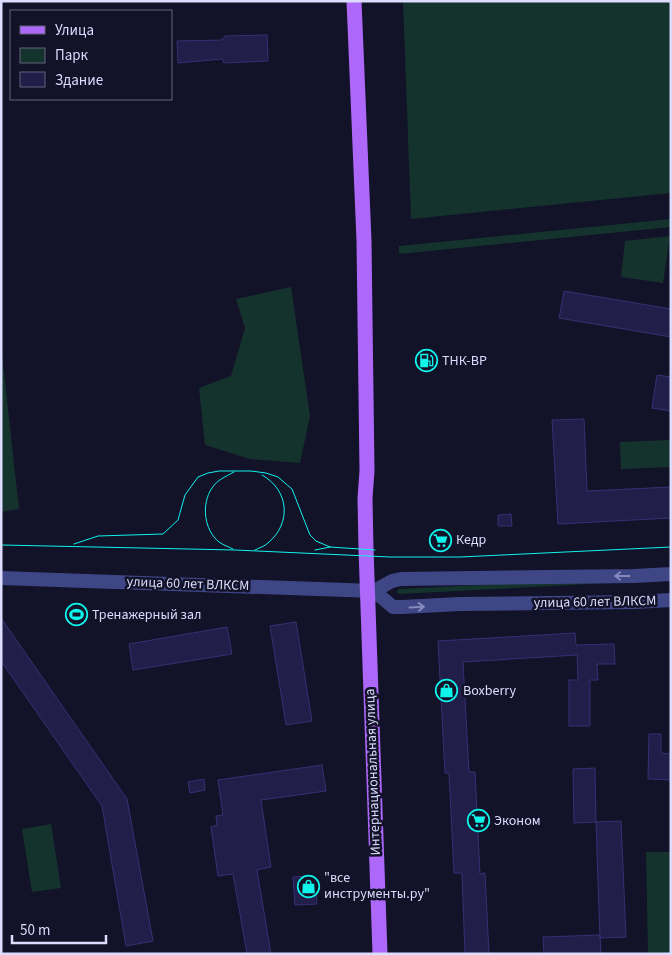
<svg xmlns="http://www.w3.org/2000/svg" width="672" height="955" viewBox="0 0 672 955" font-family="'Source Sans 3',sans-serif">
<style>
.green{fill:#15332d}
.building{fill:#211e49;stroke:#353174}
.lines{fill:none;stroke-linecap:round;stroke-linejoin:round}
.minor{stroke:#3f4686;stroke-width:14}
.major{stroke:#ad67f9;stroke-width:15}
.tram{stroke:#0ff5eb;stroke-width:1}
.oneway{stroke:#858abc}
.labels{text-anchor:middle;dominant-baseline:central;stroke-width:5;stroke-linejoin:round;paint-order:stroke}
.poi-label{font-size:14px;fill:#dbdcfe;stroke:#121229;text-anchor:start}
.street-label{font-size:14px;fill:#dbdcfe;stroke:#121229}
</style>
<rect width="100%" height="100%" fill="#121229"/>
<path class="green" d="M 403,1 L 671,1 L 671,193 L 411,219 Z
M 671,219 L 671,227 L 399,254 L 399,246 Z
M 670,236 L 663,283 L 621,277 L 625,241 Z
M 291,287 L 310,416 L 300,463 L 250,459 L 205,445 L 199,388 L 231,376 L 245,328 L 236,299 Z
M 1,345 L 19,509 L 1,512 Z
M 671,440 L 671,467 L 621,469 L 620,442 Z
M 626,578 L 626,582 L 399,594 L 397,592 L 399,589 Z
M 51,824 L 61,888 L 32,892 L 22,829 Z
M 646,852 L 671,852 L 671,954 L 648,954 Z"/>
<path class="building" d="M 267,35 L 268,61 L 224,63 L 222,59 L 178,63 L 177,41 L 222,40 L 225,36 Z
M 564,291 L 671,309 L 671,337 L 559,318 Z
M 657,375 L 671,377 L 671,411 L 652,408 Z
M 584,419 L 587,491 L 671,487 L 671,518 L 558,524 L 552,420 Z
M 511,514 L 512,526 L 498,526 L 498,515 Z
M 1,618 L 127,799 L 153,941 L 126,946 L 102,806 L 1,661 Z
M 296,622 L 312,721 L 286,725 L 270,626 Z
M 227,627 L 232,654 L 133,670 L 129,644 Z
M 575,633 L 576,645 L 614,644 L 615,664 L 597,664 L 598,680 L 590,680 L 590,726 L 569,726 L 569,680 L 578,680 L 577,655 L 463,662 L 469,772 L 475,772 L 480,874 L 485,873 L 489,954 L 465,954 L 462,873 L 454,873 L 449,773 L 445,773 L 438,641 Z
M 649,734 L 661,734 L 661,753 L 671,754 L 671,780 L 648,779 Z
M 322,765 L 326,791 L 261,800 L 271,867 L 257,870 L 271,954 L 247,954 L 233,874 L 218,876 L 211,827 L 217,825 L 216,816 L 223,815 L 218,780 Z
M 595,768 L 596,822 L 574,823 L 573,769 Z
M 204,779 L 205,790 L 190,793 L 188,782 Z
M 621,821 L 626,937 L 600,938 L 596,822 Z
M 309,876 L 311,892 L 316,892 L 317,904 L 295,905 L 293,877 Z
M 600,935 L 601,954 L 544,954 L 543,937 Z"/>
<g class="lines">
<path class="minor" d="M 1,578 L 374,591 L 392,581 L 401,579 L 634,576 L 671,574
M 374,591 L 393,607 L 402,607 L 460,604 L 635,602 L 671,600"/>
<path class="major" d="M 354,1 L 364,241 L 367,471 L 365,498 L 366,549 L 380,954"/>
<path class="tram" d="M 74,544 L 98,536 L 163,534 L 178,520 L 185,495 L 198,477 L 208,473 L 219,471 L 251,471 L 266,473 L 278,477 L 292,489 L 310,535 L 316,541 L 330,547
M 1,545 L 235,550 L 390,557 L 460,557 L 671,547
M 233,549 C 229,547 223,545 219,542 C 204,530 201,504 212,488 C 217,480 225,477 234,472
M 255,550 C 259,548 265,546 268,543 C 292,523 289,490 262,475
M 315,550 L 330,547 L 375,550"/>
</g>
<defs><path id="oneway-shaft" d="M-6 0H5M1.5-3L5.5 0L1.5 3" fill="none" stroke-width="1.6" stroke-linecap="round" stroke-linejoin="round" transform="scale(1.25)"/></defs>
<g class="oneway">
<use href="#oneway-shaft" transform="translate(622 576) rotate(180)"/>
<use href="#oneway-shaft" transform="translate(417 607) rotate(-3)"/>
</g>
<defs>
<symbol id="fuel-ring" viewBox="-11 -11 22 22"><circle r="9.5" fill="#121229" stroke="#0ff5eb" stroke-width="1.5"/><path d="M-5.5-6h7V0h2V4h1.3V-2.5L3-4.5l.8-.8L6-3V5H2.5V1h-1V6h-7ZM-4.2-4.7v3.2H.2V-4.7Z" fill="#0ff5eb"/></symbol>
<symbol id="supermarket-ring" viewBox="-11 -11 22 22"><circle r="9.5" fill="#121229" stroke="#0ff5eb" stroke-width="1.5"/><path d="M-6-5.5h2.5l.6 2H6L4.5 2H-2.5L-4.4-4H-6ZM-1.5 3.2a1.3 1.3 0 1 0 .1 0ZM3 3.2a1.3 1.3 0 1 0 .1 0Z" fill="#0ff5eb"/></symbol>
<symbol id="stadium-ring" viewBox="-11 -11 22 22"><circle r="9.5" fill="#121229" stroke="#0ff5eb" stroke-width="1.5"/><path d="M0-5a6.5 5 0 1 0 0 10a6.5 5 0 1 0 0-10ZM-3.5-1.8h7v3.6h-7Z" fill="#0ff5eb"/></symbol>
<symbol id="shop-ring" viewBox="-11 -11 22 22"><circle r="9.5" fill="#121229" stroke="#0ff5eb" stroke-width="1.5"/><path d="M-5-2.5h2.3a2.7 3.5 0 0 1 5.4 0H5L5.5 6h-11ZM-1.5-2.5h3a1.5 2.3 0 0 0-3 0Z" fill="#0ff5eb"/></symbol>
</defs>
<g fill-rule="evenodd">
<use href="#fuel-ring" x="414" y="348" width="25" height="25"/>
<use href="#supermarket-ring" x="428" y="528" width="25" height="25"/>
<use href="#stadium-ring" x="64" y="602" width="25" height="25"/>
<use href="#shop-ring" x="434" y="678" width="25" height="25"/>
<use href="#supermarket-ring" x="466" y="808" width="25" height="25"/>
<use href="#shop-ring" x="296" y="874" width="25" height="25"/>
</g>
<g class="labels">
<g class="poi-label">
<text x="442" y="361">ТНК-ВР</text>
<text x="456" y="540">Кедр</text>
<text x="92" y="615">Тренажерный зал</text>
<text x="463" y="691">Boxberry</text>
<text x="494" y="821">Эконом</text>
<text x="324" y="878">"все<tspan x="324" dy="16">инструменты.ру"</tspan></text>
</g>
<g class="street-label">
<text transform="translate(188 584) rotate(2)">улица 60 лет ВЛКСМ</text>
<text transform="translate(595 602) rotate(-1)">улица 60 лет ВЛКСМ</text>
<text transform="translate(373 772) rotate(-92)">Интернациональная улица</text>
</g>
</g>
<rect width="672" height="955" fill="none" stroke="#dbdcfe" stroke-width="5"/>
<rect x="10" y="10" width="162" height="90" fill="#121229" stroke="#62637e"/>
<rect x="20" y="26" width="25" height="8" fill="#ad67f9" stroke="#62637e"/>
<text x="55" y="35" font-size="15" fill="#dbdcfe">Улица</text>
<rect x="20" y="48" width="25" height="15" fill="#15332d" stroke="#62637e"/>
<text x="55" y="60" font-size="15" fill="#dbdcfe">Парк</text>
<rect x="20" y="72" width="25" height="15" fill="#211e49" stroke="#62637e"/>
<text x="55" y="85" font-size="15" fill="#dbdcfe">Здание</text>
<path d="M12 935v8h94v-8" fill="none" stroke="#dbdcfe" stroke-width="2.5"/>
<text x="20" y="935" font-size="15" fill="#dbdcfe" stroke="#121229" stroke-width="4" paint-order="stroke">50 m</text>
</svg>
